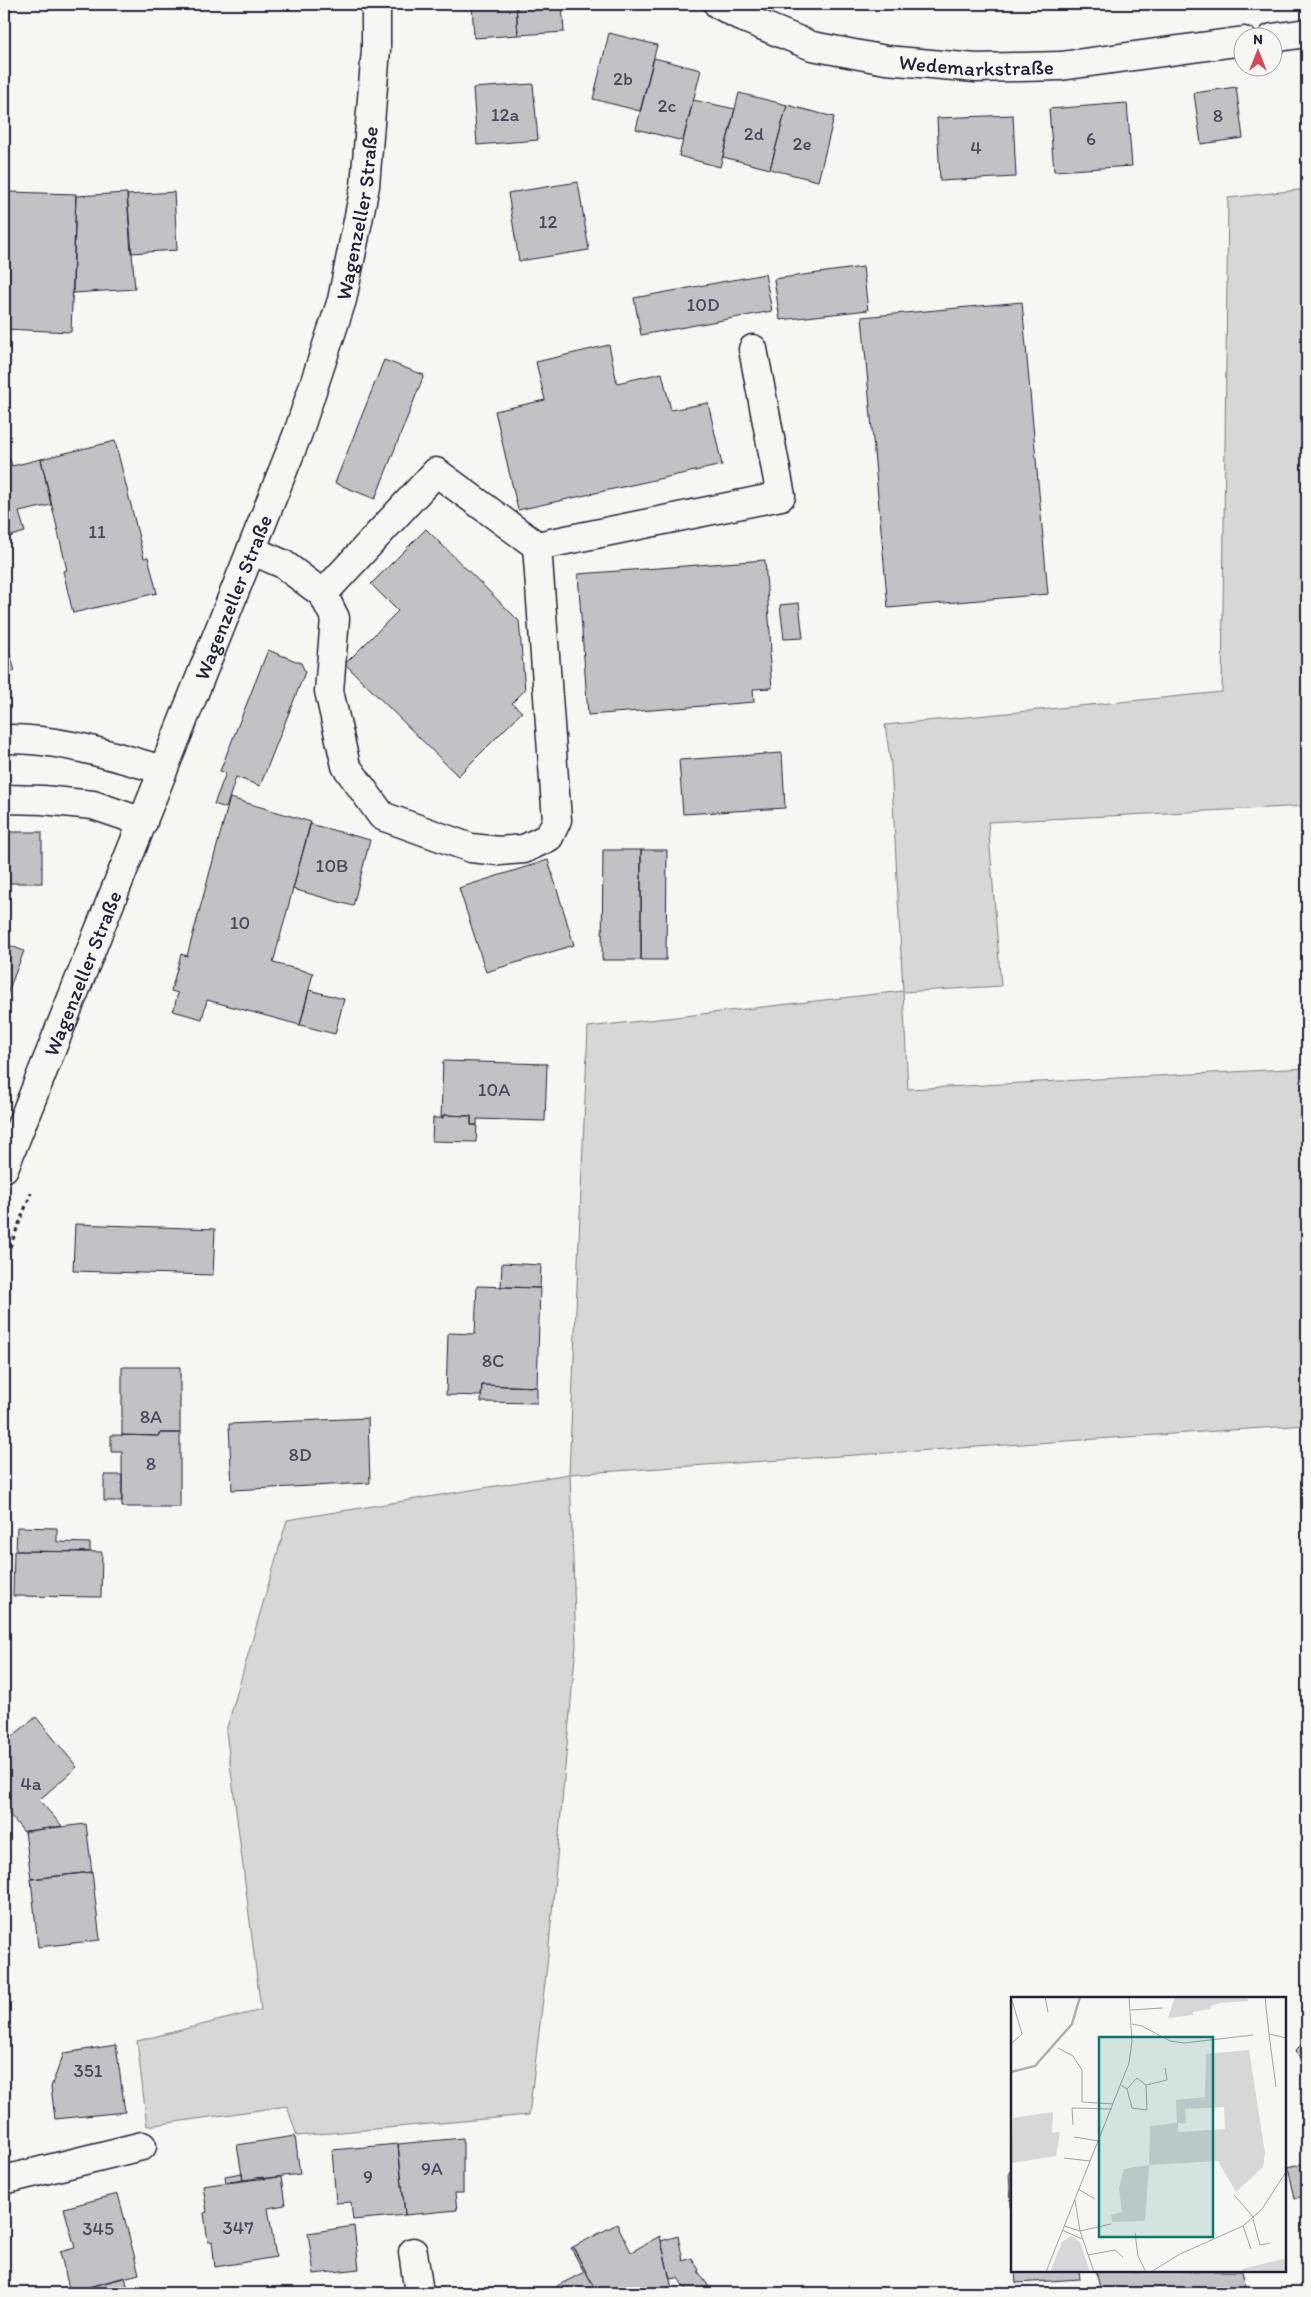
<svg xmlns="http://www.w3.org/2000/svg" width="1311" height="2297" viewBox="0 0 1311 2297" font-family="Itim,sans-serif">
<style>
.green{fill:#d7d7d7;stroke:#7c7c89}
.building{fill:#c2c2c4;stroke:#22223b}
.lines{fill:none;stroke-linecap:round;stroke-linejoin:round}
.minor-casing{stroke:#22223b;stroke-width:31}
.major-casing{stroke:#22223b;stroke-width:31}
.path{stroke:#22223b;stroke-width:3;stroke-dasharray:4 4;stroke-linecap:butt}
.minor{stroke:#f6f6f2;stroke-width:28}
.major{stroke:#f6f6f2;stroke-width:28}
.labels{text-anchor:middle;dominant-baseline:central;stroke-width:4;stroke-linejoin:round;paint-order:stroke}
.number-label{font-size:19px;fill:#4a4a5d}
.street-label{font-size:21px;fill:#22223b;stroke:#f6f6f2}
.inset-river{fill:none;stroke:#adadb3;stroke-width:2.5}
.inset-road{fill:none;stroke:#a1a1a9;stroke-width:1}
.view{fill:#0f766e;fill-opacity:0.15;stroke:#0f766e;stroke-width:2.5}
.inset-edge{fill:none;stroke:#22223b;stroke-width:2.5}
</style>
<rect width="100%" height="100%" fill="#f6f6f2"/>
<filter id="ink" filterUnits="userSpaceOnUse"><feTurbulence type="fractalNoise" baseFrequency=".02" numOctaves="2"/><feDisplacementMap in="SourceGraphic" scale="10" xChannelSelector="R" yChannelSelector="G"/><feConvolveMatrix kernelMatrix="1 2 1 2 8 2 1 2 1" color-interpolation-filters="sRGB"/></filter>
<g filter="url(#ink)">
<path class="green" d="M 1307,189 L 1307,806 L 988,822 L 1001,986 L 903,992 L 908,1089 L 1307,1068 L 1307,1425 L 570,1474 L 576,1645 L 548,1957 L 529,2115 L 297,2136 L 287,2106 L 147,2126 L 137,2041 L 261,2010 L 226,1731 L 287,1520 L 569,1474 L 588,1027 L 903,991 L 891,765 L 885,725 L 1222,692 L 1228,198 Z"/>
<path class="building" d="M 472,4 L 516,4 L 518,35 L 474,38 Z
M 516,4 L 562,4 L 564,32 L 518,35 Z
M 609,33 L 657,45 L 640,111 L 593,99 Z
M 654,58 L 701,70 L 683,141 L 636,129 Z
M 533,84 L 538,140 L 477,145 L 473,88 Z
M 1236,87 L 1243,138 L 1201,144 L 1194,93 Z
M 739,93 L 787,105 L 770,169 L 723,157 Z
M 693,100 L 735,109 L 720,167 L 679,156 Z
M 1127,103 L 1132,166 L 1054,171 L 1049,109 Z
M 787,105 L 834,117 L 818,181 L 770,169 Z
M 1013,115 L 1016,177 L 940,181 L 937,118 Z
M 578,182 L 589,250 L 519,261 L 508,193 Z
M 9,192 L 76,194 L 71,332 L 4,329 L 4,194 L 9,194 Z
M 174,192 L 177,250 L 131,253 L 127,195 Z
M 127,193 L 135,289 L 73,293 L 76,196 Z
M 863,267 L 868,310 L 780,320 L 774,279 Z
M 765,274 L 772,311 L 641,335 L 634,298 Z
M 1022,302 L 1048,594 L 888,608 L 862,317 Z
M 609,345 L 617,383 L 662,373 L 671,410 L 708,403 L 722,465 L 518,510 L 495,411 L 545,400 L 536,362 Z
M 384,360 L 424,375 L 375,499 L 335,483 Z
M 115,441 L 144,558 L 148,557 L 157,593 L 73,613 L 63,571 L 67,570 L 41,459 Z
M 4,444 L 12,466 L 41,459 L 51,505 L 19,512 L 25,532 L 8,537 L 4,527 Z
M 426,529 L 519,621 L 525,690 L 512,703 L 522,712 L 458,776 L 345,664 L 398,611 L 371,584 Z
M 765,560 L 770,633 L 771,653 L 769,653 L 772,688 L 753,689 L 754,702 L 588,715 L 578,574 Z
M 799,603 L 803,638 L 784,639 L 780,605 Z
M 4,634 L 15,671 L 4,675 Z
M 268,650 L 301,663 L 305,672 L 260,786 L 236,777 L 226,808 L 214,804 L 226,773 L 220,771 Z
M 782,753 L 785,808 L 683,814 L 679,760 Z
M 230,798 L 311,822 L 273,963 L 313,973 L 300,1025 L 207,1000 L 202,1019 L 173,1011 L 178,993 L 171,991 L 181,954 L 187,956 Z
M 310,824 L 370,840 L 353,906 L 293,889 Z
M 4,832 L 42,832 L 42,883 L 4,883 Z
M 603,850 L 641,850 L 641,960 L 602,960 Z
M 641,850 L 667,850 L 666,960 L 641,960 Z
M 548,860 L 574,945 L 486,972 L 459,888 Z
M 4,943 L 24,951 L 4,1002 Z
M 309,990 L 344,999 L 335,1034 L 300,1025 Z
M 443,1061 L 547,1064 L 545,1121 L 477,1119 L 477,1125 L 471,1125 L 471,1116 L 443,1115 L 443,1118 L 441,1118 Z
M 443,1115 L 471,1116 L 471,1125 L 477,1125 L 476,1142 L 432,1141 L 433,1118 L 443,1118 Z
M 75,1224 L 215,1229 L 213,1275 L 73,1271 Z
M 502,1263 L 541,1265 L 540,1288 L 501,1287 Z
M 477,1286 L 540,1288 L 537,1387 L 482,1385 L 481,1396 L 446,1395 L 448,1333 L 475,1334 Z
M 122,1367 L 180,1367 L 180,1433 L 159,1433 L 159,1436 L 122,1435 Z
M 482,1385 L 537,1387 L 537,1403 L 481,1402 Z
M 368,1418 L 370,1483 L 232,1490 L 229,1424 Z
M 159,1433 L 180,1433 L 180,1507 L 122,1507 L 122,1452 L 111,1452 L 111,1435 L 159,1436 Z
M 104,1475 L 122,1475 L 122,1501 L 104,1501 Z
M 17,1527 L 57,1528 L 57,1542 L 90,1543 L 90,1552 L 16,1551 Z
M 14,1551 L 102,1552 L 101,1597 L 13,1596 Z
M 36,1717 L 77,1767 L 39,1800 L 62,1826 L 24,1832 L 4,1808 L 4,1743 Z
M 86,1824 L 92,1872 L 31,1879 L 25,1831 Z
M 92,1872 L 100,1940 L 38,1947 L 31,1879 Z
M 1307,2039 L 1307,2064 L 1295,2051 Z
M 116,2045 L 125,2112 L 55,2119 L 51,2087 L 64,2053 Z
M 295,2136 L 300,2174 L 243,2181 L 237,2145 Z
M 463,2138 L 463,2193 L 455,2193 L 457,2210 L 405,2215 L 398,2144 Z
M 398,2144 L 405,2215 L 353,2220 L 351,2202 L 336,2203 L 332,2150 Z
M 1307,2156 L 1307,2196 L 1295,2198 L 1288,2167 L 1306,2163 L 1305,2157 Z
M 1012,2171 L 1012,2221 L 1009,2172 Z
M 242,2173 L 243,2181 L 226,2183 L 225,2176 Z
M 263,2177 L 264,2179 L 281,2177 L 285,2205 L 268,2208 L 276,2257 L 215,2267 L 212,2241 L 208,2242 L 204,2213 L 207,2212 L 203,2186 Z
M 118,2194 L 139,2274 L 70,2292 L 60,2252 L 75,2248 L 64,2208 Z
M 617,2224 L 631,2252 L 660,2236 L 673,2293 L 597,2293 L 573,2247 Z
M 354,2226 L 359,2269 L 314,2274 L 308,2233 Z
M 678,2236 L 683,2261 L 692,2258 L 699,2270 L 698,2271 L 713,2293 L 688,2293 L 678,2278 L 670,2279 L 661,2241 Z
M 573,2247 L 597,2293 L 560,2293 L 557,2286 L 584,2272 L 571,2248 Z
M 1015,2271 L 1079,2271 L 1080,2279 L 1016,2283 Z
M 1096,2271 L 1242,2271 L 1247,2292 L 1101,2293 Z
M 125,2277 L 129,2293 L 70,2293 L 70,2292 Z"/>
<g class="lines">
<defs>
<g id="minor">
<path id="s1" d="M 718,4 L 744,18 L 812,46 L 886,60 L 976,68 L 1061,66 L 1244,41"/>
<path d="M 1272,38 L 1307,33"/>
<path d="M 537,546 L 781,496 L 753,349"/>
<path d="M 251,550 L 283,564 L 323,594 L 335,618 L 329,691 L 346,766 L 382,816 L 471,848 L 499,851 L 524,849 L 549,837 L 557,820 L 537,546 L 436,472 L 323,594"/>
<path d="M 4,739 C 59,738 110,755 163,770"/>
<path d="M 4,799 L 43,800 L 93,805 L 143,822"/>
<path d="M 4,2180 L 142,2146"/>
<path d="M 413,2252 L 419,2293"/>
</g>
<g id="major">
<path id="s2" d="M 4,1168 L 298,433 L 342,300 L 365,186 L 376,49 L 376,4"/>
</g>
</defs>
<use href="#minor" class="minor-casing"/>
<use href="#major" class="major-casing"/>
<path class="path" d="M 4,1262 L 31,1193"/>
<use href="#minor" class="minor"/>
<use href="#major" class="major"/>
</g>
</g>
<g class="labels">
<g class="number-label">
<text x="623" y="78">2b</text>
<text x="667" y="105">2c</text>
<text x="505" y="114">12a</text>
<text x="1218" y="115">8</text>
<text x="754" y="133">2d</text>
<text x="1091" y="138">6</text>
<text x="802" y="143">2e</text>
<text x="976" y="147">4</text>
<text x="548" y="221">12</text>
<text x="703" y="304">10D</text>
<text x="97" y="531">11</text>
<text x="332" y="865">10B</text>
<text x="240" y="922">10</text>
<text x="494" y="1089">10A</text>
<text x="493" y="1360">8C</text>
<text x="151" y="1416">8A</text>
<text x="300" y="1454">8D</text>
<text x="151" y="1463">8</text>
<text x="31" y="1783">4a</text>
<text x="88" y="2070">351</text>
<text x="432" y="2168">9A</text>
<text x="368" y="2176">9</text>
<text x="238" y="2227">347</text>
<text x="98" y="2228">345</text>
</g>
<g class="street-label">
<text stroke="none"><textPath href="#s1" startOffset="269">Wedemarkstraße</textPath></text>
<text stroke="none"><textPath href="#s2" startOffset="1020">Wagenzeller Straße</textPath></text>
<text stroke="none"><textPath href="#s2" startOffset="615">Wagenzeller Straße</textPath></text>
<text stroke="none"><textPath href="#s2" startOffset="210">Wagenzeller Straße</textPath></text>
</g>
</g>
<g transform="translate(1011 1997)">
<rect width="275" height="275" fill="#f6f6f2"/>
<path d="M 164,0 L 236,0 L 237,4 L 209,6 L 200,9 L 199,12 L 182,15 L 182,18 L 157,21 ZM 238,53 L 254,156 L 252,170 L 225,195 L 207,164 L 138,168 L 134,224 L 101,225 L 100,218 L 111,215 L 108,191 L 113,172 L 138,168 L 139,129 L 166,126 L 165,103 L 194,100 L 195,57 ZM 213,110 L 214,132 L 167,135 L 167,126 L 175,126 L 174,112 ZM 42,115 L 41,136 L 49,135 L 45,159 L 0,166 L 2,121 ZM 60,239 L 69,245 L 79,275 L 39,275 L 51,245 ZM 275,261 L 275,275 L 232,275 L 231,272 Z" fill="#d7d7d7" fill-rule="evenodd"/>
<path class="inset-river" d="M 0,75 L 24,69 L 61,27 L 69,0"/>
<path class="inset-road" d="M 34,0 L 37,15M 254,0 L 258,37 L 275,41M 120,13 L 151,11M 121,27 L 131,29 L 159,44 L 173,46 L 242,38M 258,37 L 265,90M 0,47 L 11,37 L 0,0M 47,51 L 62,59 L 71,73 L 71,105 L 102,107M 110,88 L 116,92 L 121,111 L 136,113 L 135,88 L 126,81 L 116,92M 135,88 L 156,83 L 154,71M 62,128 L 61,111 L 101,112M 63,140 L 88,144M 53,161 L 79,164M 67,192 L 84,202M 223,198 L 243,221M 64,203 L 69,234 L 83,275M 242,222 L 249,248 L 259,246M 53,229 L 69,234 L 100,227M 232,229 L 240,252M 51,233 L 71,242M 124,236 L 127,259 L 135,275M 77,258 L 104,253 L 112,260M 35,275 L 118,66 L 121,44 L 118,0M 140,275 L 169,257 L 232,229 L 251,212 L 275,175"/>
<path class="view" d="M 88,40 L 202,40 L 202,240 L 88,240 Z"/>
<rect width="275" height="275" class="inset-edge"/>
</g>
<rect width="1311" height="2297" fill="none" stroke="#f6f6f2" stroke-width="20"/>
<rect x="10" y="10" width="1291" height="2277" fill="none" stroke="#22223b" stroke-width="2" filter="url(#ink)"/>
<g transform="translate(1258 52)"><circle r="24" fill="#f6f6f2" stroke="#a1a1a9"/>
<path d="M0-4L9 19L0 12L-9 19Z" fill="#d1495b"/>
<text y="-8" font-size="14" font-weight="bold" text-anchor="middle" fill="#22223b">N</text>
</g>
</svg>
